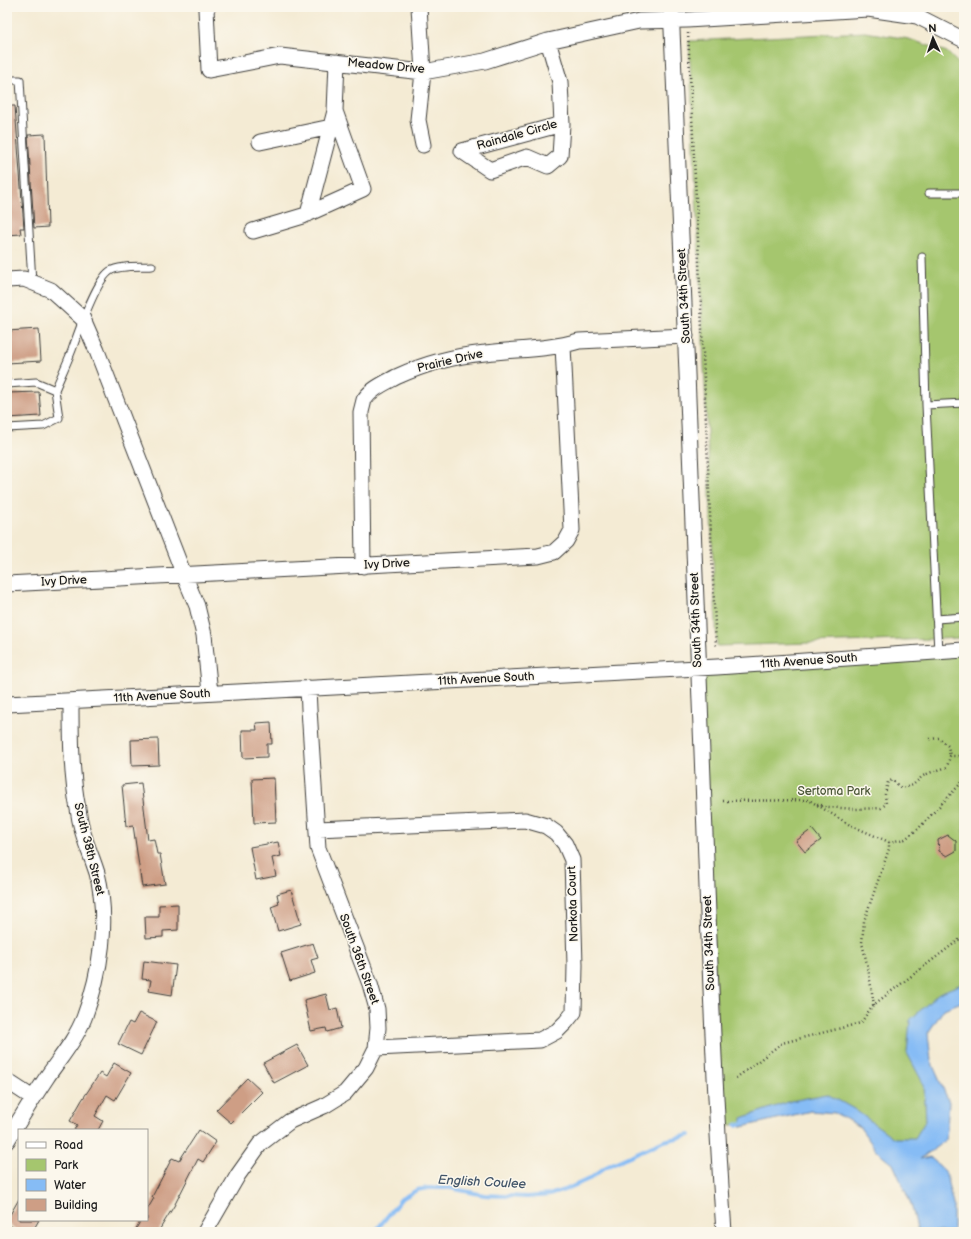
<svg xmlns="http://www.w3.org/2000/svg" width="971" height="1239" viewBox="0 0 971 1239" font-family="'Balsamiq Sans',sans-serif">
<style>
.green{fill:#a5c66e;stroke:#607145}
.water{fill:#86bcf5;stroke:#516c88}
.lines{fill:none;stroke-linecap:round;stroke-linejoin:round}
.stream{stroke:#86bcf5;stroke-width:4}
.building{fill:#ce9e85}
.service-casing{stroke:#3c3b38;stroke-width:9}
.minor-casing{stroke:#3c3b38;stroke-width:17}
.path{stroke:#3c3b38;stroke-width:2.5;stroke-dasharray:1 3;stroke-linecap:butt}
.service{stroke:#fff;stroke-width:7}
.minor{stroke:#fff;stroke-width:15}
.labels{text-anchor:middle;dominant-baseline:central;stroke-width:3;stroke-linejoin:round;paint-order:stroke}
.street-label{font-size:12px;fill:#1c1c1c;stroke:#fbf7ec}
.park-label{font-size:12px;fill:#4c5839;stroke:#fbf7ec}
.water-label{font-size:13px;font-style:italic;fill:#415468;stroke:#fbf7ec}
</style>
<rect width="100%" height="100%" fill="#fbf7ec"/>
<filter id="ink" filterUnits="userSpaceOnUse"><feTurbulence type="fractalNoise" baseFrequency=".025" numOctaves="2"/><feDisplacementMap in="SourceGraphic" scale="8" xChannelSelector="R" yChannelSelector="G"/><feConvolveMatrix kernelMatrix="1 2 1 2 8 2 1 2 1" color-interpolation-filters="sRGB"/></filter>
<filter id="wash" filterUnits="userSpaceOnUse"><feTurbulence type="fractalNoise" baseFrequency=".012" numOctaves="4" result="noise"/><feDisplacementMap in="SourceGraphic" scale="16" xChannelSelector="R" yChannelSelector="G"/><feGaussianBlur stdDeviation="0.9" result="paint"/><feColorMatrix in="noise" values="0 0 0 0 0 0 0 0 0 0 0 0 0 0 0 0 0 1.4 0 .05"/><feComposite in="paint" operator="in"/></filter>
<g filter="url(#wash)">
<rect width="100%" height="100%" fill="#f4ebd4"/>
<path class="green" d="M 865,32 L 909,39 L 947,52 L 964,69 L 964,638 L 717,646 L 689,41 Z
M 964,650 L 964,990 L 921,1023 L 940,1133 L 908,1156 L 854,1116 L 817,1107 L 723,1127 L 698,668 Z"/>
<path class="water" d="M 964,983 L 964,1001 L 944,1009 L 928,1033 L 931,1061 L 949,1102 L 946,1140 L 920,1159 L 930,1157 L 945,1171 L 953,1204 L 953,1232 L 918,1232 L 911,1204 L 893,1164 L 876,1150 L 859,1126 L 835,1113 L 811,1111 L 742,1127 L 742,1118 L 791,1101 L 827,1094 L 854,1109 L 894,1138 L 915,1138 L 926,1120 L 924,1085 L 907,1053 L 910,1020 L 939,993 Z"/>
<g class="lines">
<path class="stream" d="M 736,1125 L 747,1122
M 375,1232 L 401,1199 L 417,1190 L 428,1188 L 450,1188 L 484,1195 L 527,1197 L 549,1195 L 567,1189 L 591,1178 L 604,1168 L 616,1162 L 664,1141 L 690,1135"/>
</g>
<g id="blocks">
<path class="building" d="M 7,106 L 15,106 L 24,228 L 20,228 L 21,234 L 7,235 Z
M 45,134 L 48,227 L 34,228 L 28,135 Z
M 39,329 L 41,361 L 7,363 L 7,331 Z
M 39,392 L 41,416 L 7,418 L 7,393 Z
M 271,722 L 272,744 L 267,744 L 267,757 L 243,758 L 242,730 L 257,730 L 256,723 Z
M 158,739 L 159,765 L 132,766 L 131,740 Z
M 274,778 L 276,822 L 254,823 L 252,779 Z
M 141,783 L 148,840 L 154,839 L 157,854 L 160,854 L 165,884 L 142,887 L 133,825 L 126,826 L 122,785 Z
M 812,829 L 821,840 L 805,852 L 796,841 Z
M 948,835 L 956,841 L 956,851 L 947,856 L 939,851 L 938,840 Z
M 278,842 L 281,856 L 272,858 L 276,876 L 256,880 L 250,847 Z
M 291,890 L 301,924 L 278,931 L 271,907 L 279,904 L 277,894 Z
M 178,904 L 178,930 L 163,931 L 163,937 L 146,938 L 145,917 L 159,917 L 159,905 Z
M 313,943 L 318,958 L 311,960 L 315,973 L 290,981 L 281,953 Z
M 144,961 L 176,965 L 172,995 L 149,991 L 151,980 L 142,979 Z
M 326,994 L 330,1010 L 337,1008 L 341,1028 L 327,1032 L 326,1028 L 311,1031 L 304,1000 Z
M 139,1013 L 157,1022 L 141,1055 L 118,1044 L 129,1022 L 133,1024 Z
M 297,1045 L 308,1065 L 274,1083 L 263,1063 Z
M 114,1063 L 131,1073 L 115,1100 L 107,1095 L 95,1116 L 103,1121 L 98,1130 L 74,1130 L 77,1125 L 70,1121 L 82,1100 L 100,1073 L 106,1077 Z
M 247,1078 L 262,1092 L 231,1123 L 216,1110 Z
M 199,1130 L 216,1142 L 203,1162 L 198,1159 L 174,1206 L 158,1232 L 134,1232 L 141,1220 L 147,1220 L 147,1210 L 154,1198 L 152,1197 L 172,1158 L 179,1161 Z
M 19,1199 L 19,1220 L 39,1220 L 32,1232 L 21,1232 L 7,1224 L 7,1220 Z"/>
</g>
</g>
<g filter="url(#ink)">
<use href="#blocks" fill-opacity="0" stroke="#3c3b38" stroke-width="1"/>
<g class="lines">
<defs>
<path id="service" d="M 7,80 L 20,80 L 32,282
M 929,193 L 964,193
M 922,257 L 926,405
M 7,384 L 36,382 L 55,390 L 59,418 L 43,426 L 7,428
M 55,390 C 61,376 67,363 72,350 C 78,333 96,280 110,271 C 119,265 141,267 152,266
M 936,619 L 964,617
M 938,652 L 926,405 L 964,403"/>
<path id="minor" d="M 208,7 L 206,9 L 209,70 L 280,56 L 423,72 L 485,61 L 548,41 L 639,21 L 687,20 L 868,9 L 917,16 L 964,40
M 419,7 L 423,72 L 418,120 L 423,145
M 671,7 C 683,255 692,504 702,752 C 708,912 713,1072 724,1232
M 260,142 L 331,127
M 462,151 L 562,124 L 560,82 L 548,41
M 462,151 L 490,170 L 527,157 L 548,166 L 560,156 L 562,124
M 308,214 L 335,111
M 253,231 L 303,216 L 363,189 L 335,111 L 337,62
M 7,280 L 24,279 L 51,290 L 83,319 L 97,351 L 184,575 L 197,606 L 204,635 L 210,693
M 363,566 L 361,412 C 362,408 363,404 364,400 C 371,389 385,383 396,377 C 424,364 454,356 485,353 C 516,349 548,350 579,341 L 686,336
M 7,584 L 538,556 L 554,552 L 566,541 L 572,530 L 563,346
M 7,704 L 717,667 L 964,650
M 317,829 L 525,820 L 546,826 L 556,833 L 565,844 L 572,860 L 575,965 L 574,1012 L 566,1022 L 557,1031 L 540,1040 L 376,1048
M 7,1081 L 33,1098
M 7,1141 C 20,1119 33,1098 47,1077 C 60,1058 76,1039 84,1018 C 101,973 109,920 97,873 C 95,867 93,861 91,856 C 85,841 80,825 78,809 C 71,774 71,736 71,701
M 205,1232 L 238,1175 L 260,1144 L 290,1121 L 324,1106 L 345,1093 L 366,1068 L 376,1048 L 378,1028 L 377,1009 L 370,984 L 318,848 L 309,709 L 308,688"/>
</defs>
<use href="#service" class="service-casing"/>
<use href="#minor" class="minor-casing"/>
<path class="path" d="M 688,33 L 698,239 L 716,648
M 930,739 L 939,738 L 948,746 L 950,756
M 723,801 L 809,800 L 850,825 L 889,842 L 905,839 L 918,829 L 964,780
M 817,804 L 828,807 L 855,809 L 881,808 L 886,804 L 885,794 L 888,782 L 892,780 L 901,788 C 915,786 913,784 923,776 C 930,772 939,770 947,767 L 950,756 L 964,756
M 874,1005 L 868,968 L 862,943 L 864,921 L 889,849 L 889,842
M 736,1078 L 782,1043 L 861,1023 L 872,1006 L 964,936"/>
<use href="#service" class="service"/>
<use href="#minor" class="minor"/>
</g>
</g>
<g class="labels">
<g class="street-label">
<text transform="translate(386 66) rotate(5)">Meadow Drive</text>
<text transform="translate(517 135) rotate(-16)">Raindale Circle</text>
<text transform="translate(684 296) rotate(-93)">South 34th Street</text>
<text transform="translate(450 361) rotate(-13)">Prairie Drive</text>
<text transform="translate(387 564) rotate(-3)">Ivy Drive</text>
<text transform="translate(64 581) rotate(-3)">Ivy Drive</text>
<text transform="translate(696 620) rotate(-92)">South 34th Street</text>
<text transform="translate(809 661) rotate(-4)">11th Avenue South</text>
<text transform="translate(486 679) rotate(-3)">11th Avenue South</text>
<text transform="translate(162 696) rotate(-3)">11th Avenue South</text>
<text transform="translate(89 849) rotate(76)">South 38th Street</text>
<text transform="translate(573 904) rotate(-92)">Norkota Court</text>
<text transform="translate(709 943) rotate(-92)">South 34th Street</text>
<text transform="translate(359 959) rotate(70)">South 36th Street</text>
</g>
<g class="park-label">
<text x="834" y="791">Sertoma Park</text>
</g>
<g class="water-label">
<text transform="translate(482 1182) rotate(3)">English Coulee</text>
</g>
</g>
<rect width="971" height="1239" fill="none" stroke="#fbf7ec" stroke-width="24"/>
<rect x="18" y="1129" width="130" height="92" fill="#fbf7ec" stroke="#a29f99"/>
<rect x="26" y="1142" width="20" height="6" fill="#ffffff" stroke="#a29f99"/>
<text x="54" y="1149" font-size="12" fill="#1c1c1c">Road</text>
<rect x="26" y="1159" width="20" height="12" fill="#a5c66e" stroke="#a29f99"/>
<text x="54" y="1169" font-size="12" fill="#1c1c1c">Park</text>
<rect x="26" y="1179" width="20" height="12" fill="#86bcf5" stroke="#a29f99"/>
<text x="54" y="1189" font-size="12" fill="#1c1c1c">Water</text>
<rect x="26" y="1199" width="20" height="12" fill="#ce9e85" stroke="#a29f99"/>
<text x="54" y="1209" font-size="12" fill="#1c1c1c">Building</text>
<g transform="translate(933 38) rotate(357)" stroke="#fbf7ec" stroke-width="3" paint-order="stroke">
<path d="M0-3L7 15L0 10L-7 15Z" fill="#1c1c1c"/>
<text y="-6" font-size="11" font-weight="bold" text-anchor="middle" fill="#1c1c1c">N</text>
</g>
</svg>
